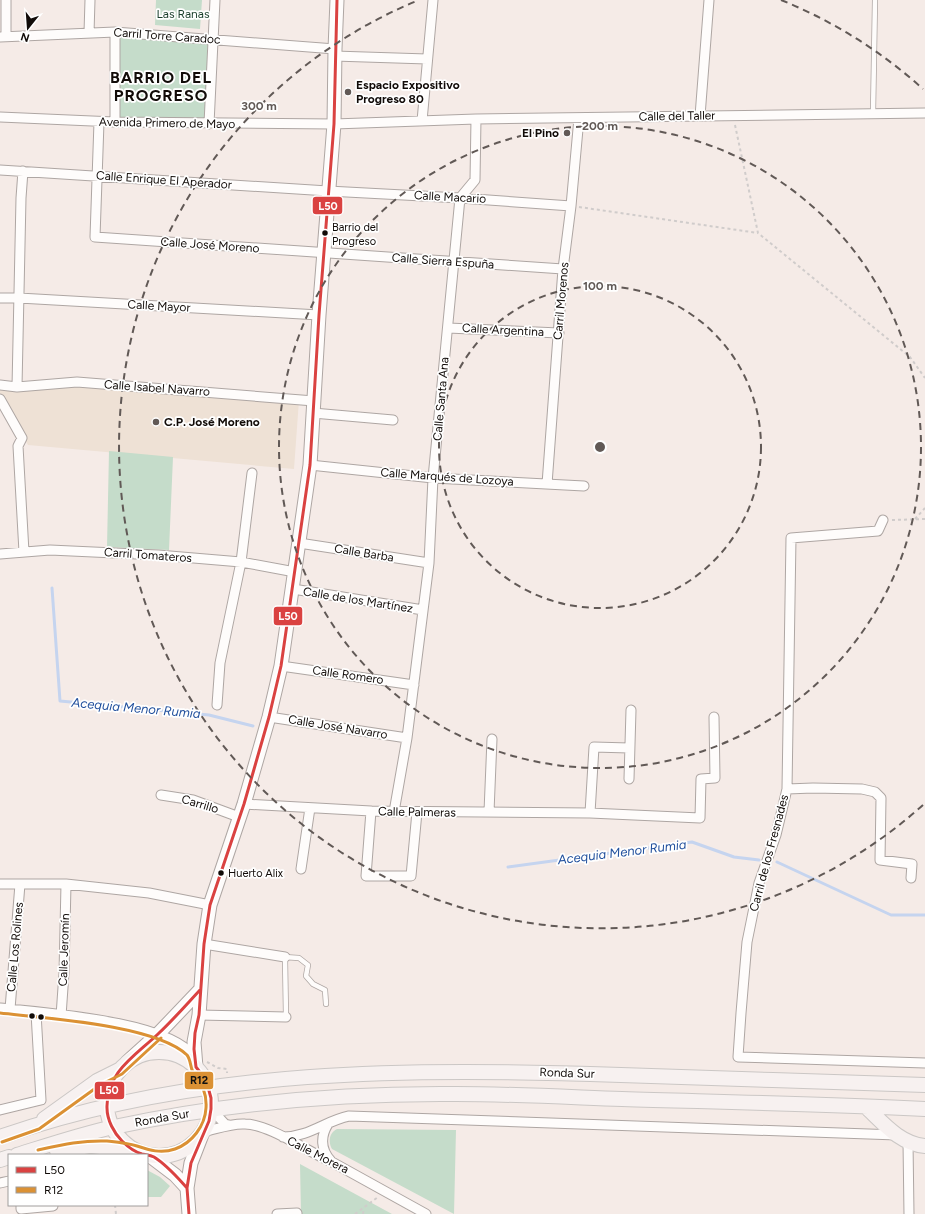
<svg xmlns="http://www.w3.org/2000/svg" width="925" height="1214" viewBox="0 0 925 1214" font-family="Figtree,sans-serif">
<style>
.education{fill:#eee1d5}
.green{fill:#c5dcca}
.lines{fill:none;stroke-linecap:round;stroke-linejoin:round}
.stream{stroke:#c5d4ef;stroke-width:3}
.lane-casing{stroke:#aea6a3;stroke-width:6}
.street-casing{stroke:#aea6a3;stroke-width:11}
.secondary-casing{stroke:#aea6a3;stroke-width:15}
.primary-casing{stroke:#cbc7c5;stroke-width:16}
.path{stroke:#d0cccb;stroke-width:2;stroke-dasharray:3 3;stroke-linecap:butt}
.lane{stroke:#fefcfb;stroke-width:4.5}
.street{stroke:#fefcfb;stroke-width:9}
.secondary{stroke:#fefcfb;stroke-width:13}
.primary{stroke:#f7f1f0;stroke-width:14}
.bus-1-casing{stroke:#fff;stroke-width:6}
.bus-2-casing{stroke:#fff;stroke-width:6}
.bus-1{stroke:#da4241;stroke-width:3}
.bus-2{stroke:#db9134;stroke-width:3}
.ring{fill:none;stroke:#615956;stroke-width:2;stroke-dasharray:7 5}
.poi-dot{fill:#615956;stroke:#fff;stroke-width:1.5}
.bus-dot{fill:#110b08;stroke:#fff;stroke-width:1.5}
.labels{text-anchor:middle;dominant-baseline:central;stroke-width:3.5;stroke-linejoin:round;paint-order:stroke}
.bus-label{font-size:11px;fill:#110b08;stroke:#fff;text-anchor:start}
.park-label{font-size:12px;fill:#1b3f2c;stroke:#fff}
.street-label{font-size:12px;fill:#110b08;stroke:#fff}
.poi-label{font-size:12px;font-weight:bold;fill:#110b08;stroke:#fff;text-anchor:start}
.water-label{font-size:13px;font-style:italic;fill:#22509d;stroke:#fff}
.district-label{font-size:16px;font-weight:bold;letter-spacing:1px;fill:#110b08;stroke:#fff}
.centre{fill:#615956;stroke:#fff;stroke-width:2}
.ring-label{font-size:12px;text-anchor:middle;font-weight:bold;fill:#615956;stroke:#fff;stroke-width:3.5;stroke-linejoin:round;paint-order:stroke}
.line-badge{stroke:#fff;stroke-width:1.5}
.badge-label{font-size:11px;text-anchor:middle;font-weight:bold;fill:#fff}
.pale-badge-label{font-size:11px;text-anchor:middle;font-weight:bold;fill:#111}
</style>
<rect width="100%" height="100%" fill="#f5ebe7"/>
<path class="education" d="M 77,382 L 299,400 L 294,469 L 28,445 L 0,398 L 0,385 Z"/>
<path class="green" d="M 156,0 L 202,0 L 200,29 L 155,25 Z
M 115,32 L 212,39 L 209,124 L 115,122 Z
M 109,451 L 173,457 L 169,550 L 107,547 Z
M 337,1129 L 456,1130 L 454,1214 L 332,1149 C 328,1142 329,1133 337,1129 Z
M 300,1164 L 392,1214 L 301,1214 Z
M 147,1170 L 160,1177 L 170,1186 L 161,1197 L 147,1197 Z"/>
<g class="lines">
<path class="stream" d="M 52,588 L 60,701 L 209,715 L 253,726
M 777,862 L 891,915 L 925,915
M 508,867 L 692,842 L 734,857 L 759,860"/>
<defs>
<path id="lane" d="M 873,114 L 875,0
M 284,957 L 299,958 L 308,965 L 306,976 L 313,984 L 325,990 L 326,1004
M 285,957 L 286,1017"/>
<path id="street" d="M 6,0 L 6,36
M 89,33 L 90,0
M 0,37 L 115,32 L 335,49
M 334,56 L 427,59
M 700,116 L 709,0
M 0,117 L 115,122 L 334,124 L 476,119 L 925,113
M 422,121 L 433,0
M 99,122 L 95,237 L 563,269
M 115,122 L 115,32
M 209,124 L 215,0
M 0,170 L 328,191 L 460,198 L 571,206
M 0,298 L 19,298 L 319,315
M 448,328 L 559,333
M 0,385 L 17,387 L 77,382 L 314,401
M 17,387 L 21,198 L 23,171
M 0,399 L 22,438 L 18,446 L 24,552
M 313,413 L 393,420
M 310,465 L 433,478 L 584,486
M 547,484 L 563,269 L 571,206 L 579,118
M 883,520 L 878,531 L 791,538 L 787,789 L 776,835 L 759,883 L 747,942 L 741,1013 L 738,1057 L 925,1063
M 299,543 L 429,563
M 0,554 L 50,550 L 158,555 L 241,562 L 295,572
M 293,589 L 423,610
M 281,666 L 414,685
M 217,705 L 220,663 L 241,562 L 252,473
M 269,717 L 407,738
M 629,779 L 631,710
M 787,789 L 813,788 L 862,789 L 875,792 L 881,798 L 880,860 L 912,864 L 911,878
M 161,795 L 193,800 L 239,817
M 244,804 L 371,811 L 590,813 L 700,818 L 701,779 L 715,778 L 714,717
M 371,811 L 366,876 L 411,876 L 417,812
M 394,812 L 407,738 L 429,563 L 433,478 L 460,198 L 475,180 L 476,119
M 489,812 L 492,739
M 590,813 L 594,747 L 629,748
M 301,869 L 310,808
M 0,884 L 66,884 L 149,893 L 210,905
M 204,944 L 285,957
M 0,1008 C 43,1013 170,1021 194,1057
M 10,1009 L 20,884
M 199,1015 L 286,1017
M 61,1016 L 64,973 L 66,884
M 211,1109 L 225,1124 L 229,1125
M 0,1110 L 41,1100 L 36,1013
M 328,1124 C 320,1137 321,1150 331,1161
M 203,1132 C 217,1129 231,1123 245,1124 C 269,1124 308,1152 332,1162 L 426,1214
M 283,1137 C 309,1137 325,1121 349,1116 L 897,1135
M 908,1142 L 909,1214
M 0,1183 L 9,1181
M 21,1205 L 21,1209 L 53,1206
M 277,1214 L 297,1213 L 297,1214"/>
<path id="secondary" d="M 127,1062 L 158,1034 L 200,990
M 196,1067 L 194,1042 L 199,1015 L 204,944 L 210,905 L 244,804 L 269,717 L 281,666 L 310,465 L 319,315 L 334,124 L 335,49 L 337,0
M 150,1156 L 175,1175 L 187,1188
M 189,1214 L 187,1188 L 191,1163 L 203,1132"/>
<path id="primary" d="M107 1104a52 52 0 1 1 104 0a52 52 0 1 1-104 0Z
M 866,1107 C 883,1123 900,1144 925,1146
M 44,1119 L 97,1081 L 119,1070
M 0,1137 C 199,1067 413,1068 621,1075 C 722,1078 824,1082 925,1085
M 57,1151 L 90,1146 L 132,1150
M 17,1155 C 49,1145 81,1134 114,1127 C 226,1103 342,1093 456,1094 C 511,1094 567,1097 622,1099 C 723,1102 824,1104 925,1109
M 0,1160 L 9,1157"/>
</defs>
<use href="#lane" class="lane-casing"/>
<use href="#street" class="street-casing"/>
<use href="#secondary" class="secondary-casing"/>
<use href="#primary" class="primary-casing"/>
<path class="path" d="M 735,125 L 758,233 L 910,357 L 925,378
M 579,207 L 758,233
M 915,519 L 925,508
M 892,520 L 925,519
M 207,1062 L 218,1068 L 227,1069 L 227,1073
M 115,1205 L 116,1214
M 355,1214 L 378,1197
M 363,1214 L 364,1208"/>
<use href="#lane" class="lane"/>
<use href="#street" class="street"/>
<use href="#secondary" class="secondary"/>
<use href="#primary" class="primary"/>
<defs>
<path id="bus-1" d="M 187,1188 C 177,1177 167,1165 154,1157 C 150,1155 146,1155 142,1154 C 135,1152 127,1146 122,1141 C 114,1133 107,1120 107,1108 C 106,1072 135,1056 158,1034 C 173,1020 186,1005 200,990
M 189,1214 L 187,1188 L 191,1163 L 209,1121 L 211,1109 L 211,1098 L 208,1087 L 203,1076 L 196,1067 L 194,1049 L 195,1033 L 199,1015 L 204,944 L 210,905 L 244,804 L 269,717 L 281,666 L 310,465 L 319,315 L 334,124 L 337,0"/>
<path id="bus-2" d="M 0,1013 C 44,1018 156,1025 187,1055 C 191,1060 190,1067 193,1072 C 202,1084 207,1093 206,1108 C 205,1126 192,1143 175,1149 C 161,1154 149,1150 137,1146 C 127,1143 116,1142 107,1141 C 83,1140 61,1145 38,1150
M 2,1142 L 39,1129 L 100,1085 L 122,1074 L 161,1038"/>
</defs>
<use href="#bus-1" class="bus-1-casing"/>
<use href="#bus-2" class="bus-2-casing"/>
<use href="#bus-1" class="bus-1"/>
<use href="#bus-2" class="bus-2"/>
</g>
<g class="ring">
<circle cx="600" cy="447" r="161"/>
<circle cx="600" cy="447" r="321"/>
<path d="M923 805A482 482 0 1 1 419 0M781 0A482 482 0 0 1 923 89"/>
</g>
<g class="poi-dot">
<circle cx="348" cy="92" r="4"/>
<circle cx="567" cy="133" r="4"/>
<circle cx="156" cy="422" r="4"/>
</g>
<g class="bus-dot">
<circle cx="325" cy="233" r="3.5"/>
<circle cx="221" cy="873" r="3.5"/>
<circle cx="32" cy="1016" r="3.5"/>
<circle cx="41" cy="1017" r="3.5"/>
</g>
<g class="labels">
<g class="bus-label">
<text x="332" y="227">Barrio del<tspan x="332" dy="14">Progreso</tspan></text>
<text x="228" y="873">Huerto Alix</text>
</g>
<g class="park-label">
<text x="183" y="14">Las Ranas</text>
</g>
<g class="street-label">
<text transform="translate(167 36) rotate(4)">Carril Torre Caradoc</text>
<text transform="translate(677 116) rotate(-1)">Calle del Taller</text>
<text transform="translate(167 123) rotate(1)">Avenida Primero de Mayo</text>
<text transform="translate(164 180) rotate(4)">Calle Enrique El Aperador</text>
<text transform="translate(450 197) rotate(3)">Calle Macario</text>
<text transform="translate(210 245) rotate(4)">Calle José Moreno</text>
<text transform="translate(443 261) rotate(4)">Calle Sierra Espuña</text>
<text transform="translate(561 301) rotate(-85)">Carril Morenos</text>
<text transform="translate(159 306) rotate(3)">Calle Mayor</text>
<text transform="translate(503 330) rotate(3)">Calle Argentina</text>
<text transform="translate(157 388) rotate(4)">Calle Isabel Navarro</text>
<text transform="translate(441 399) rotate(-85)">Calle Santa Ana</text>
<text transform="translate(447 477) rotate(4)">Calle Marqués de Lozoya</text>
<text transform="translate(364 553) rotate(9)">Calle Barba</text>
<text transform="translate(148 555) rotate(4)">Carril Tomateros</text>
<text transform="translate(358 600) rotate(9)">Calle de los Martínez</text>
<text transform="translate(348 675) rotate(8)">Calle Romero</text>
<text transform="translate(338 727) rotate(9)">Calle José Navarro</text>
<text transform="translate(200 804) rotate(16)">Carrillo</text>
<text transform="translate(417 812) rotate(1)">Calle Palmeras</text>
<text transform="translate(769 853) rotate(-75)">Carril de los Fresnades</text>
<text transform="translate(15 947) rotate(-85)">Calle Los Rolines</text>
<text transform="translate(64 950) rotate(-88)">Calle Jeromín</text>
<text transform="translate(567 1073) rotate(2)">Ronda Sur</text>
<text transform="translate(162 1118) rotate(-10)">Ronda Sur</text>
<text transform="translate(318 1155) rotate(27)">Calle Morera</text>
</g>
<g class="poi-label">
<text x="356" y="85">Espacio Expositivo<tspan x="356" dy="14">Progreso 80</tspan></text>
<text x="559" y="133" text-anchor="end">El Pino</text>
<text x="164" y="422">C.P. José Moreno</text>
</g>
<g class="water-label">
<text transform="translate(136 708) rotate(5)">Acequia Menor Rumia</text>
<text transform="translate(622 852) rotate(-7)">Acequia Menor Rumia</text>
</g>
<g class="district-label">
<text x="161" y="77">BARRIO DEL<tspan x="161" dy="18">PROGRESO</tspan></text>
</g>
</g>
<circle cx="600" cy="447" r="6" class="centre"/>
<g class="ring-label">
<text x="259" y="110">300 m</text>
<text x="600" y="130">200 m</text>
<text x="600" y="290">100 m</text>
</g>
<g class="line-badge">
<rect x="312" y="196" width="31" height="19" rx="4" fill="#da4241"/>
<rect x="273" y="606" width="30" height="20" rx="4" fill="#da4241"/>
<rect x="184" y="1071" width="30" height="19" rx="4" fill="#db9134"/>
<rect x="94" y="1081" width="31" height="19" rx="4" fill="#da4241"/>
</g>
<g class="badge-label">
<text x="328" y="210">L50</text>
<text x="288" y="620">L50</text>
<text x="109" y="1094">L50</text>
</g>
<g class="pale-badge-label">
<text x="199" y="1084">R12</text>
</g>
<rect x="8" y="1154" width="140" height="52" fill="#ffffff" stroke="#a09d9c"/>
<rect x="16" y="1167" width="20" height="6" fill="#da4241" stroke="#a09d9c"/>
<text x="44" y="1174" font-size="12" fill="#110b08">L50</text>
<rect x="16" y="1187" width="20" height="6" fill="#db9134" stroke="#a09d9c"/>
<text x="44" y="1194" font-size="12" fill="#110b08">R12</text>
<g transform="translate(28 28) rotate(197)" stroke="#ffffff" stroke-width="3" paint-order="stroke">
<path d="M0-3L7 15L0 10L-7 15Z" fill="#110b08"/>
<text y="-6" font-size="11" font-weight="bold" text-anchor="middle" fill="#110b08">N</text>
</g>
</svg>
